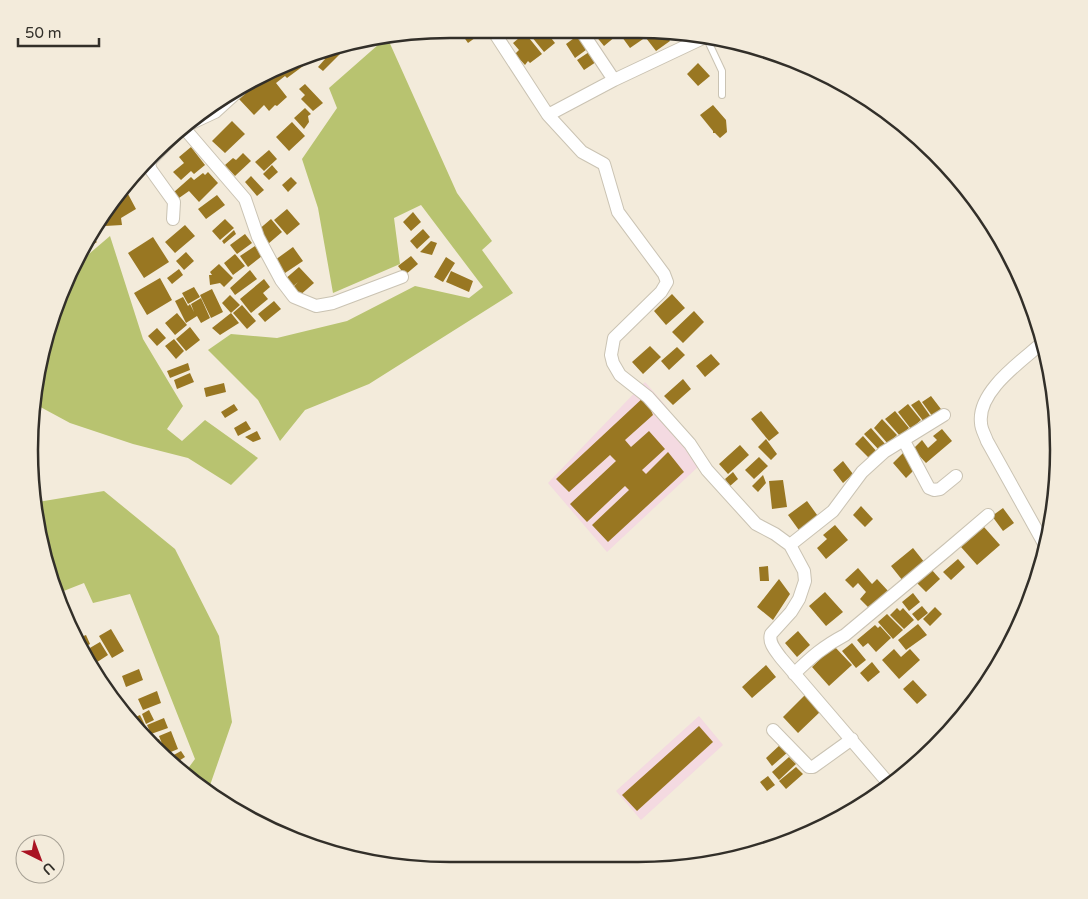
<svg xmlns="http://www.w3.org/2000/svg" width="1088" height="899" viewBox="0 0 1088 899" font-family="'Varela Round',sans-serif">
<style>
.industrial{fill:#f4dae1}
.forest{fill:#b8c370}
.building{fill:#972}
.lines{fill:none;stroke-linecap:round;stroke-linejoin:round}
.lane-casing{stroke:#cac3b3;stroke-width:8}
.street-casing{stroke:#cac3b3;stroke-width:14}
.lane{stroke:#fff;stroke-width:6}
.street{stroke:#fff;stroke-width:12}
.rim{fill:none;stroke:#322f29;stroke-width:2.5}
</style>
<rect width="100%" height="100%" fill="#f3ebdb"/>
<path class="industrial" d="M 645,382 L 666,406 L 700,465 L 607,552 L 548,483 Z
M 699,716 L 723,745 L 641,820 L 616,791 Z"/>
<path class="forest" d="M 387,37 L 457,193 L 492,241 L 482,250 L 513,293 L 369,384 L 305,410 L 280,441 L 258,400 L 208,350 L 231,334 L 277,338 L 347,321 L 415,286 L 469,298 L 483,287 L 421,205 L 394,218 L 400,264 L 333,293 L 318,208 L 302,159 L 337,108 L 329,88 Z
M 110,236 L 143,339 L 183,406 L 167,429 L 182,441 L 205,420 L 258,458 L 231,485 L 188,458 L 133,444 L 70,423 L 33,403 L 47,335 L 58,316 L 53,311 L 76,265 Z
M 104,491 L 175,549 L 219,636 L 232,722 L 208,791 L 184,774 L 195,759 L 130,594 L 93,603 L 84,583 L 56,594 L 32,503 Z"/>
<path class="building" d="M 458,29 L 475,29 L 479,35 L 468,43 Z
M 530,29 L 544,29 L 555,43 L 544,52 L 527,31 Z
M 601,29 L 621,29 L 622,31 L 604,46 L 595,35 Z
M 632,30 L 640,30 L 646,37 L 630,48 L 622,37 Z
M 658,30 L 662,30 L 670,41 L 656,51 L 646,38 Z
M 525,33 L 542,54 L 530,63 L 528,61 L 525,65 L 515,54 L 519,50 L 513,43 Z
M 581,33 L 590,47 L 575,58 L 566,44 Z
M 333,46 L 340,54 L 323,71 L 318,67 L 325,59 L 323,57 Z
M 592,50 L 599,60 L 584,70 L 577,60 Z
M 307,57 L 310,61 L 287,78 L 285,76 L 276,83 L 287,97 L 277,106 L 275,105 L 269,111 L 264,105 L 254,115 L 238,98 L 253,83 L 257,87 L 261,82 L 259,79 L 264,75 Z
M 698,63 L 710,76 L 698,86 L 687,74 Z
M 305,84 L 323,103 L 313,111 L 301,99 L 305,95 L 299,89 Z
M 713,105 L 726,120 L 727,132 L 720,138 L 715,133 L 713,133 L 713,131 L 700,115 Z
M 305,108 L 311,114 L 308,116 L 309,122 L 304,129 L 294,118 Z
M 232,121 L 245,134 L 225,153 L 212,141 Z
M 292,122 L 305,136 L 289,151 L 276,137 Z
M 191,147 L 205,165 L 194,174 L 191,171 L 181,180 L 173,172 L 184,163 L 179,157 Z
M 269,150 L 277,159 L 264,171 L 255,162 Z
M 243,153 L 251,161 L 235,176 L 225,165 L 233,158 L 236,160 Z
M 272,165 L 278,172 L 269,180 L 263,174 Z
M 208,172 L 218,183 L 199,202 L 189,191 L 179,198 L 174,192 L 191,177 L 194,180 L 203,173 L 205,175 Z
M 251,176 L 264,190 L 257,196 L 245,182 Z
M 291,177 L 297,183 L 288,192 L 282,185 Z
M 128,181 L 131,191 L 117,195 Z
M 128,194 L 136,209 L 121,218 L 122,225 L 105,226 L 104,210 L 115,198 Z
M 217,195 L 225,205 L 206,219 L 198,209 Z
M 287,209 L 300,224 L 287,235 L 274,220 Z
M 413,212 L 421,222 L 411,231 L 403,222 Z
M 225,219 L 234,228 L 220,240 L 212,231 Z
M 271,219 L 282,232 L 268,244 L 257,231 Z
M 96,222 L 101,227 L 96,232 L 94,239 L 97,242 L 86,249 L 84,247 Z
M 185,225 L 195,236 L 175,253 L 165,242 Z
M 423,229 L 430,237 L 417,249 L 410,241 Z
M 234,230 L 236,234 L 224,244 L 222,241 Z
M 245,234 L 252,243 L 237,254 L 230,245 Z
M 153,237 L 169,262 L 144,278 L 128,253 Z
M 431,241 L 437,243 L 432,255 L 420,252 Z
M 255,246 L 262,256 L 248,267 L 240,256 Z
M 293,247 L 303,261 L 285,273 L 275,260 Z
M 186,252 L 194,261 L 184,270 L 176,261 Z
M 235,254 L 245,266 L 233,275 L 224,263 Z
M 411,256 L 418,264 L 405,275 L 398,266 Z
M 446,257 L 455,263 L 443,282 L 434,277 Z
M 219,264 L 233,278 L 224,287 L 220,283 L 210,285 L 209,275 L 212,275 L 210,272 Z
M 299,267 L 314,283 L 299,296 L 292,288 L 298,282 L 291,288 L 284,280 Z
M 179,269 L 183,275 L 172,284 L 167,278 Z
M 250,270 L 257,279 L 235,295 L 230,288 Z
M 451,271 L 473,281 L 469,292 L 446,282 Z
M 160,278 L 172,300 L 147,315 L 134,293 Z
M 264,279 L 270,287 L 263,293 L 268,299 L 251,313 L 240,299 Z
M 194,287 L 200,297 L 188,304 L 182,293 Z
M 212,289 L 223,312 L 211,318 L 200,295 Z
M 672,294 L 685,308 L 666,325 L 654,311 Z
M 230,295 L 240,305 L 231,313 L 222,303 Z
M 183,297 L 188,306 L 190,304 L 194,312 L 191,304 L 201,298 L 210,318 L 201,323 L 197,316 L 186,323 L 175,301 Z
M 274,301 L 281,309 L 265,322 L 258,314 Z
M 242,305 L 256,321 L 247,329 L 233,313 Z
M 694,311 L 704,322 L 683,343 L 672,332 Z
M 177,313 L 187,325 L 175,335 L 165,323 Z
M 231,313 L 239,323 L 220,335 L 212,328 Z
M 190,327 L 200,340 L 186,351 L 176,339 Z
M 157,328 L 166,338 L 157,346 L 148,336 Z
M 174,339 L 184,351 L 176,359 L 165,346 Z
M 650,346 L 661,357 L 643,374 L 632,362 Z
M 677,347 L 685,355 L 669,370 L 661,361 Z
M 711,354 L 720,364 L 705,377 L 696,366 Z
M 188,363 L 190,370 L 170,378 L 167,371 Z
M 190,373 L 194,382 L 177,389 L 174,380 Z
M 683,379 L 691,389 L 673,405 L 664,396 Z
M 224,383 L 226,392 L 206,397 L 204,388 Z
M 645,396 L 653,415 L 625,440 L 631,447 L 649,431 L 665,449 L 642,470 L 646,474 L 668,452 L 684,472 L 608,542 L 592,525 L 629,490 L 625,486 L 587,522 L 570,504 L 616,461 L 610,455 L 569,492 L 556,479 Z
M 931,396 L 944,413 L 935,420 L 922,402 Z
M 919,400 L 931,417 L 924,422 L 911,405 Z
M 234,404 L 238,410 L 225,418 L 221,412 Z
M 908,404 L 921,420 L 911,429 L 898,412 Z
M 761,411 L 779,433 L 769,441 L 751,419 Z
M 895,411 L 909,428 L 900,436 L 885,419 Z
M 882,419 L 897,435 L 888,444 L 874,428 Z
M 246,421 L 251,429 L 238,436 L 234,428 Z
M 871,428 L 886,445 L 880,451 L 864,434 Z
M 942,429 L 952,441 L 926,463 L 913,449 L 922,440 L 928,448 L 937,440 L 933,436 Z
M 257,431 L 261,439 L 253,442 L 245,437 Z
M 863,436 L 878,453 L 871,460 L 855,444 Z
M 766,439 L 777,454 L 771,460 L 758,447 Z
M 740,445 L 749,455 L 728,474 L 719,464 Z
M 903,453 L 916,468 L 906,478 L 893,463 Z
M 759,457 L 768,466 L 754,479 L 745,470 Z
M 843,461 L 853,474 L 843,483 L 833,470 Z
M 733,472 L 738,479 L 730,486 L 725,479 Z
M 763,475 L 766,483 L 758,492 L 752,486 Z
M 783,480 L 787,507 L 772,509 L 769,481 Z
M 807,501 L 820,519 L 801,533 L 788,515 Z
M 861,506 L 873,519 L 865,527 L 853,515 Z
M 1003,508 L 1014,523 L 1003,531 L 992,516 Z
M 835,525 L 848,540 L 826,559 L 817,548 L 827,539 L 823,535 Z
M 984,527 L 1000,545 L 977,565 L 961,547 Z
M 913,548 L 925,563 L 903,581 L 891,566 Z
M 958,559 L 965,567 L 951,580 L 943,572 Z
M 768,566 L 769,581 L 760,581 L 759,567 Z
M 858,568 L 872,584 L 877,579 L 889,592 L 870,609 L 860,599 L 866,592 L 858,583 L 853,588 L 845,580 Z
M 931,569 L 940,579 L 926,592 L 916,582 Z
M 779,579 L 790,594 L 773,620 L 757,607 Z
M 825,592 L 843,612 L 826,626 L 809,606 Z
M 913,593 L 920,602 L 909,611 L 902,602 Z
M 65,605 L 80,629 L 73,633 L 61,611 L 60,608 Z
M 922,606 L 928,613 L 918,621 L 912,614 Z
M 935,607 L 942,614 L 930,626 L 923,619 Z
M 897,608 L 900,611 L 903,608 L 914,620 L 904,629 L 890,615 Z
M 887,614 L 903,630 L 893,639 L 878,622 Z
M 918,624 L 927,635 L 906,650 L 898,640 Z
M 875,625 L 878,628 L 880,626 L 891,638 L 876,652 L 868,643 L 863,647 L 857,640 Z
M 111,629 L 124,651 L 112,658 L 99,636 Z
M 798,631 L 810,645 L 797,657 L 785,643 Z
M 86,635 L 90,644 L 81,649 L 76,639 Z
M 100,642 L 108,655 L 91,666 L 83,652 Z
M 852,643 L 866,660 L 856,668 L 842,651 Z
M 834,646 L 852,665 L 829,686 L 812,667 Z
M 894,649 L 901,657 L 910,649 L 920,660 L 899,679 L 882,660 Z
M 872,662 L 880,672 L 868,682 L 860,673 Z
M 766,665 L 776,677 L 752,698 L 742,687 Z
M 139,669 L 143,680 L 126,687 L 122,676 Z
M 913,680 L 927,695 L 917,704 L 903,689 Z
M 157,691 L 161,703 L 143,710 L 138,699 Z
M 806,694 L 822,710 L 798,733 L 783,717 Z
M 149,710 L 154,720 L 146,724 L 142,714 Z
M 140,715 L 149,733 L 145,735 L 131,719 Z
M 164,718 L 168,728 L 151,734 L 147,725 Z
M 699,726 L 713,742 L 637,811 L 622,795 Z
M 171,731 L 178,749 L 166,754 L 159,736 Z
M 159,739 L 166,755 L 164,756 L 151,742 Z
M 781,744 L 788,752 L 772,766 L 766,758 Z
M 181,751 L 185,757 L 174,764 L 170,757 Z
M 789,757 L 796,764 L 779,780 L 772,772 Z
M 796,767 L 803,774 L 786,789 L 779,781 Z
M 768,776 L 775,785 L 767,791 L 760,782 Z"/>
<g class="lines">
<defs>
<path id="lane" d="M 707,39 L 722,71 L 722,95"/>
<path id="street" d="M 492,29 L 548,115 L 614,80 L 703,38
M 580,29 L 614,80
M 548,115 L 582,152 L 604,164 L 618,212 L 664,274 L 667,282 L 661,292 L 614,338 L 611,355 L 613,363 L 620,375 L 648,397 L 690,444 L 707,470 L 756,524 L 775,534 L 790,545 L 804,571 L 805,581 L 799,599 L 791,612 L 771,634 C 768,643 776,651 781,658 L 890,785
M 185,126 L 215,112 L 249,81
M 184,128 L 245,199 L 258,237 L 281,280 L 294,297 L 316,306 L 333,303 L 402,277
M 173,219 L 174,202 L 151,170 L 149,165 L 151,160 L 180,130
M 1043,342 C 1022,361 977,391 981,423 C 981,429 985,435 987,441 L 1046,547
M 904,441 L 929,488 L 934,490 L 940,489 L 956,476
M 790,545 L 833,511 L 862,472 L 884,452 L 944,415
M 794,674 C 811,657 824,646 845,635 L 947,550 L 988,515
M 773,730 L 809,767 L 813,767 L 852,739"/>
</defs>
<use href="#lane" class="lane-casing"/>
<use href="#street" class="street-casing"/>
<use href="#lane" class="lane"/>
<use href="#street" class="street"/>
</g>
<path d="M0 0H1088V899H0ZM450 38H638A412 412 0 0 1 1050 450V450A412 412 0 0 1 638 862H450A412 412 0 0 1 38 450V450A412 412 0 0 1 450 38Z" fill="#f3ebdb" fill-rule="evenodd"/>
<path class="rim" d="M450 38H638A412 412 0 0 1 1050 450V450A412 412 0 0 1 638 862H450A412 412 0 0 1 38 450V450A412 412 0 0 1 450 38Z"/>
<g transform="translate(40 859) rotate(138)"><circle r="24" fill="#f3ebdb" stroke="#a6a094"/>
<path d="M0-4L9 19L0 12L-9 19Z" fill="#a91323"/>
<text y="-8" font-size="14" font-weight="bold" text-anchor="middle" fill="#322f29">U</text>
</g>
<path d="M18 38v8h81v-8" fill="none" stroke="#322f29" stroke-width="2.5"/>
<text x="25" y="38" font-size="15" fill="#322f29" stroke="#f3ebdb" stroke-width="4" paint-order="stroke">50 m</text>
</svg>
